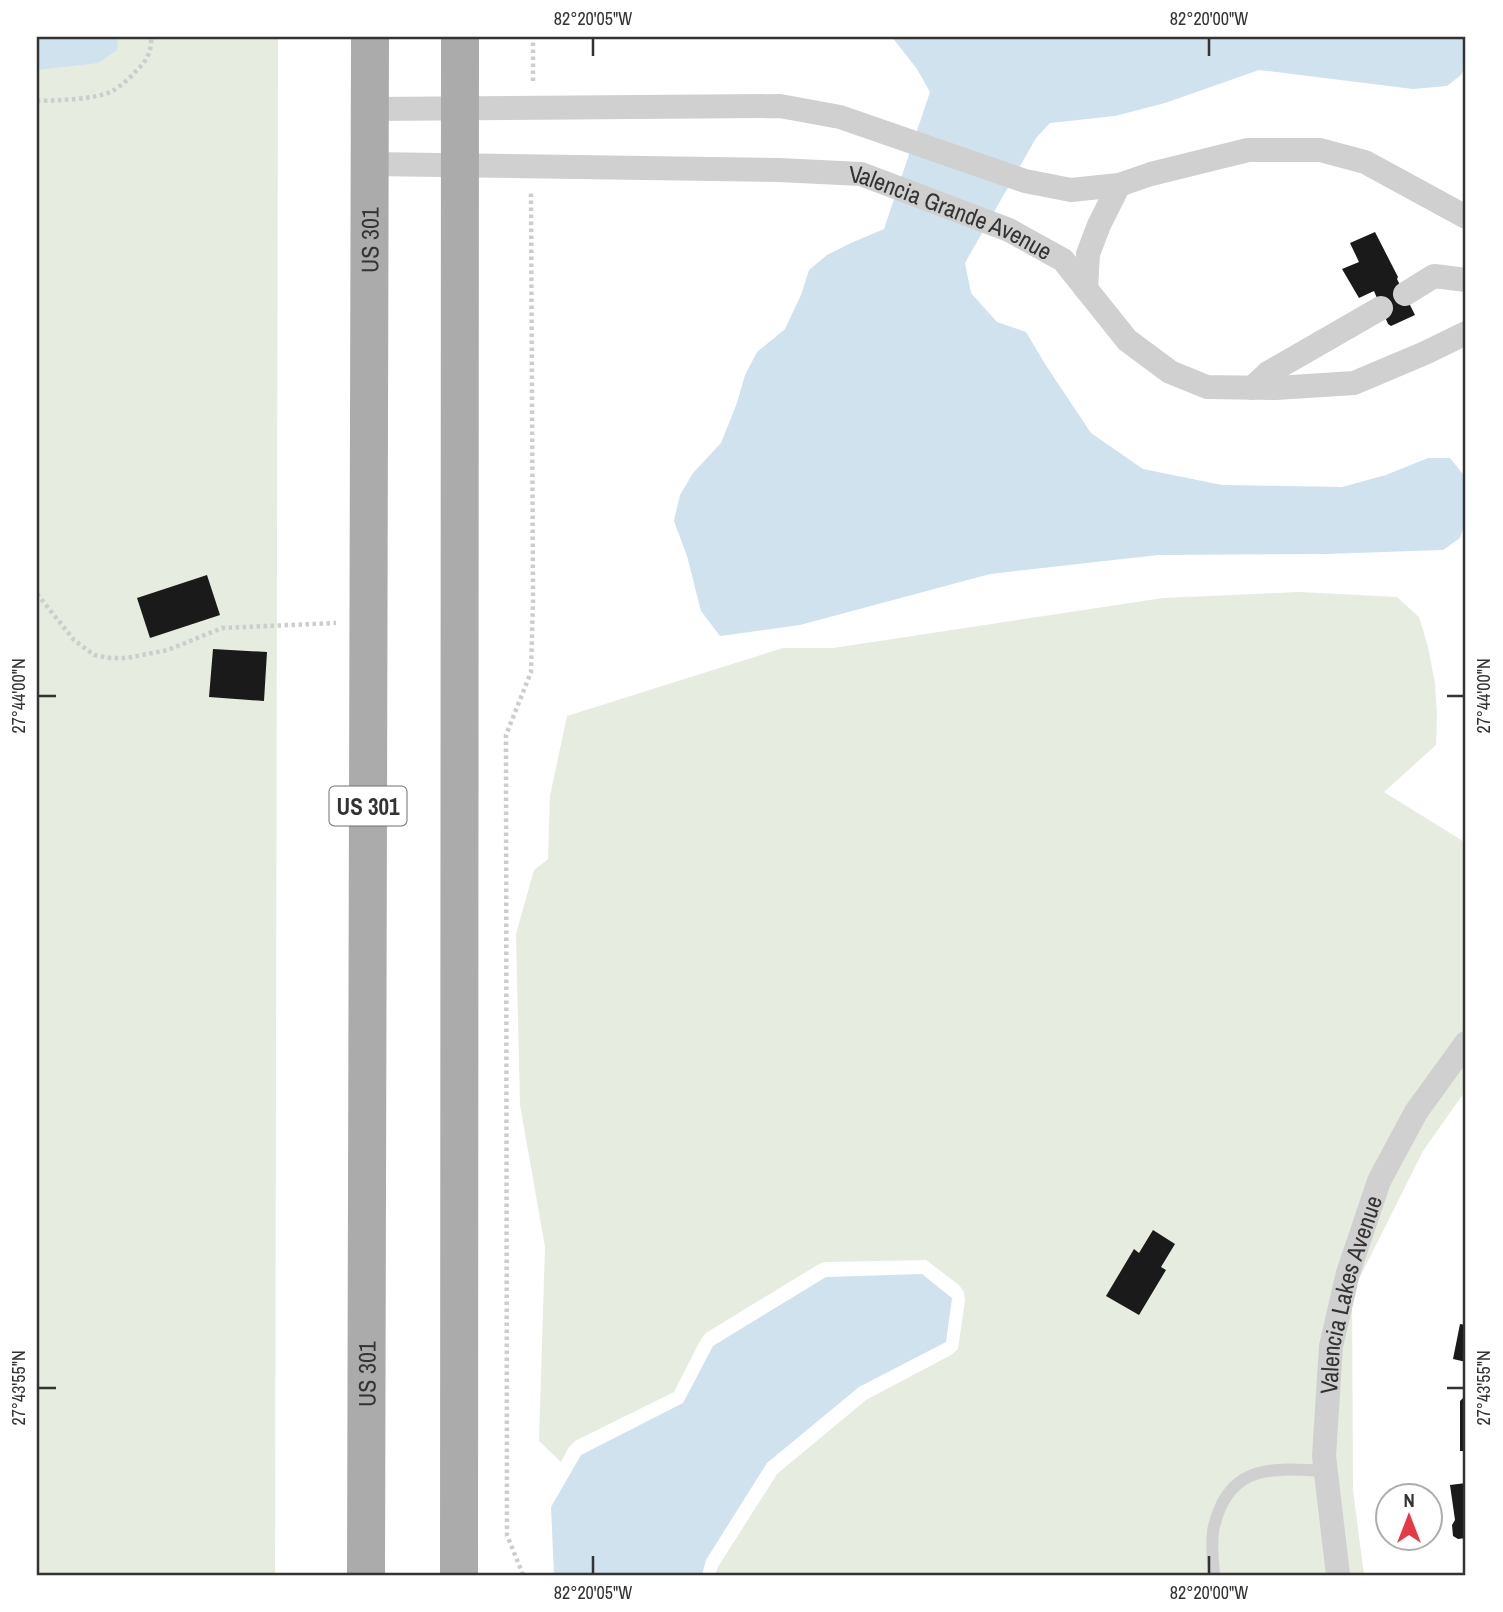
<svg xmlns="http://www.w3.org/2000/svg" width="1503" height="1612" viewBox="0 0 1503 1612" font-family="'Archivo Narrow',sans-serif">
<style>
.green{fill:#e6ecdf}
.water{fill:#cfe2ee}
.building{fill:#1a1a1a}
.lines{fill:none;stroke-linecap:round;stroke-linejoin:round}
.path{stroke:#cdcdcd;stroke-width:4.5;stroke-dasharray:3.5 3.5;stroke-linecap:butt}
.service{stroke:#d0d0d0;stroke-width:12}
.minor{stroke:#d0d0d0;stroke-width:24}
.primary{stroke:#ababab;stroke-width:38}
.ticks{fill:none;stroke:#333;stroke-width:2.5}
.labels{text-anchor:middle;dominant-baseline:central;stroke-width:7;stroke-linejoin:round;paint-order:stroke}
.shield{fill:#fff;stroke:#707070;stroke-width:2}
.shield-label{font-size:23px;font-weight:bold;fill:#333}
.street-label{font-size:24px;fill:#333;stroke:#fff}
.neatline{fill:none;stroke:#333;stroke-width:2.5}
.ticks-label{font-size:18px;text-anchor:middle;fill:#333}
</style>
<rect width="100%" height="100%" fill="#fff"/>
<path class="green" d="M 37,37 L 278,37 L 275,1575 L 37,1575 Z
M 1299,592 L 1397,597 L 1419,617 L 1428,647 L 1435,683 L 1437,716 L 1436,745 L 1384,792 L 1466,843 L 1466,1090 L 1423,1151 L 1352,1293 L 1353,1490 L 1364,1575 L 715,1575 L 718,1567 L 777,1474 L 866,1400 L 951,1355 L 958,1349 L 965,1300 L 964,1292 L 959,1285 L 926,1260 L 825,1262 L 819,1264 L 706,1333 L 701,1339 L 674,1392 L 575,1441 L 569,1447 L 561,1462 L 539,1441 L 545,1247 L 520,1105 L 516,934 L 534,870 L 548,859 L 550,796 L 567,716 L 783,648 L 833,648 L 1163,598 Z"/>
<path class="water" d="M 37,37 L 118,37 L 117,50 L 98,63 L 37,70 Z
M 892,37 L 1466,37 L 1466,64 L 1461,75 L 1447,86 L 1413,89 L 1259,70 L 1165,103 L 1115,116 L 1050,123 L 1036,138 L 965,263 L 971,293 L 997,322 L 1026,332 L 1045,364 L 1091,433 L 1143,469 L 1222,485 L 1342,487 L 1386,475 L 1428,458 L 1450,458 L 1466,478 L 1466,520 L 1460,538 L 1443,550 L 1325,554 L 1158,555 L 990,574 L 800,625 L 720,636 L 701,611 L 687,556 L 674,521 L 680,495 L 693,473 L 721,443 L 737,403 L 745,375 L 757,352 L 785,329 L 801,295 L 809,270 L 827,255 L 851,243 L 884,229 L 930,92 L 917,69 Z
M 922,1274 L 952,1298 L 946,1342 L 859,1387 L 767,1463 L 706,1560 L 702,1575 L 554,1575 L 551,1507 L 581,1455 L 683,1403 L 713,1346 L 826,1277 Z"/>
<path class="building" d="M 1375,232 L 1398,277 L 1397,279 L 1415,315 L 1391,326 L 1388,324 L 1374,291 L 1359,298 L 1342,269 L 1359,262 L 1350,243 Z
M 207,575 L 220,615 L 150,638 L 137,598 Z
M 213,649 L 267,652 L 264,701 L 209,697 Z
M 1153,1230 L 1175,1244 L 1161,1267 L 1166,1270 L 1139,1315 L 1106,1296 L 1134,1249 L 1139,1253 Z
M 1460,1324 L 1466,1325 L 1466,1362 L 1453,1359 Z
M 1464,1397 L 1466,1397 L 1466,1451 L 1460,1451 L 1460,1401 Z
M 1466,1483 L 1466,1538 L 1458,1539 L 1453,1536 L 1452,1525 L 1455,1520 L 1450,1485 Z"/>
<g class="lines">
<path class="path" d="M 533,81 L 533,37
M 37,101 C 57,100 95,100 112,91 C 121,86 130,78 137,70 C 147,61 152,50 151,37
M 37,594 L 74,640 L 94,655 L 110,658 L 127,658 L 168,650 L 222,628 L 336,623
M 523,1575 L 507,1535 L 506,735 L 531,672 L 533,600 L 531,192"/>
<path class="service" d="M 1214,1575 C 1213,1561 1211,1545 1213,1532 C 1213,1527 1216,1521 1217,1516 C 1235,1462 1279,1469 1326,1471"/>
<g class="minor">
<path d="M 369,109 L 780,106 L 840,117 L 1025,181 L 1071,190 L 1119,185 L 1151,174 L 1248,150 L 1320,150 L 1365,162 L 1466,217"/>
<path id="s1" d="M 370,164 L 779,170 L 861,174 L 1009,230 L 1063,260 L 1127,340 L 1170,372 L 1207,387 L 1276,388 L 1354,383 L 1425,353 L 1466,333"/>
<path d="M 1086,289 L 1088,254 L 1099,225 L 1119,185"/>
<path d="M 1405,294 L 1434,276 L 1466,280"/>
<path d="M 1252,388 L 1268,373 L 1381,308"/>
<path id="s2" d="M 1338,1575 L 1324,1456 L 1331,1346 L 1348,1273 L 1379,1181 L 1416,1112 L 1466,1043"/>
</g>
<g class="primary">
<path id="s3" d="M 366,1575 L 370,37"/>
<path d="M 459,1575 L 460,37"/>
</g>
</g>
<path class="ticks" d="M 593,38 L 593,56M 1209,38 L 1209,56M 38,696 L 56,696M 1447,696 L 1464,696M 38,1388 L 56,1388M 1447,1388 L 1464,1388M 593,1556 L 593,1574M 1209,1556 L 1209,1574"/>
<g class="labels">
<rect class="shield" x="329.5" y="786.5" width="77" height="39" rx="5"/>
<g class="shield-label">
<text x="368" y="806">US 301</text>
</g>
<g class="street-label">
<text stroke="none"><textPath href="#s1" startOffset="588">Valencia Grande Avenue</textPath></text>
<text stroke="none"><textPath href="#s3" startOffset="1335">US 301</textPath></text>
<text stroke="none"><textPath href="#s2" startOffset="284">Valencia Lakes Avenue</textPath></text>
<text stroke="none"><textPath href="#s3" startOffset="201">US 301</textPath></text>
</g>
</g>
<rect width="1503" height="1612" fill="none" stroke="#ffffff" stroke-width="77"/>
<g transform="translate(1409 1517)"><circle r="33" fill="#ffffff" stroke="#adadad" stroke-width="2"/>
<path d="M0-5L12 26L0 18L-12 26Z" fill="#e63946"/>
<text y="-10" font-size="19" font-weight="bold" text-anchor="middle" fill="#333333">N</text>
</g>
<rect x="38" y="38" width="1426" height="1536" class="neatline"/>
<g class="ticks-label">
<text x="593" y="25">82°20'05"W</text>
<text x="1209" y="25">82°20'00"W</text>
<text transform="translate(19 696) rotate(-90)" y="6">27°44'00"N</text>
<text transform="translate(1484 696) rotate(-90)" y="6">27°44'00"N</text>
<text transform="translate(19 1388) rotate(-90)" y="6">27°43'55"N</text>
<text transform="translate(1484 1388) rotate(-90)" y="6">27°43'55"N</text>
<text x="593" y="1599">82°20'05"W</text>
<text x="1209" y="1599">82°20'00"W</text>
</g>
</svg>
